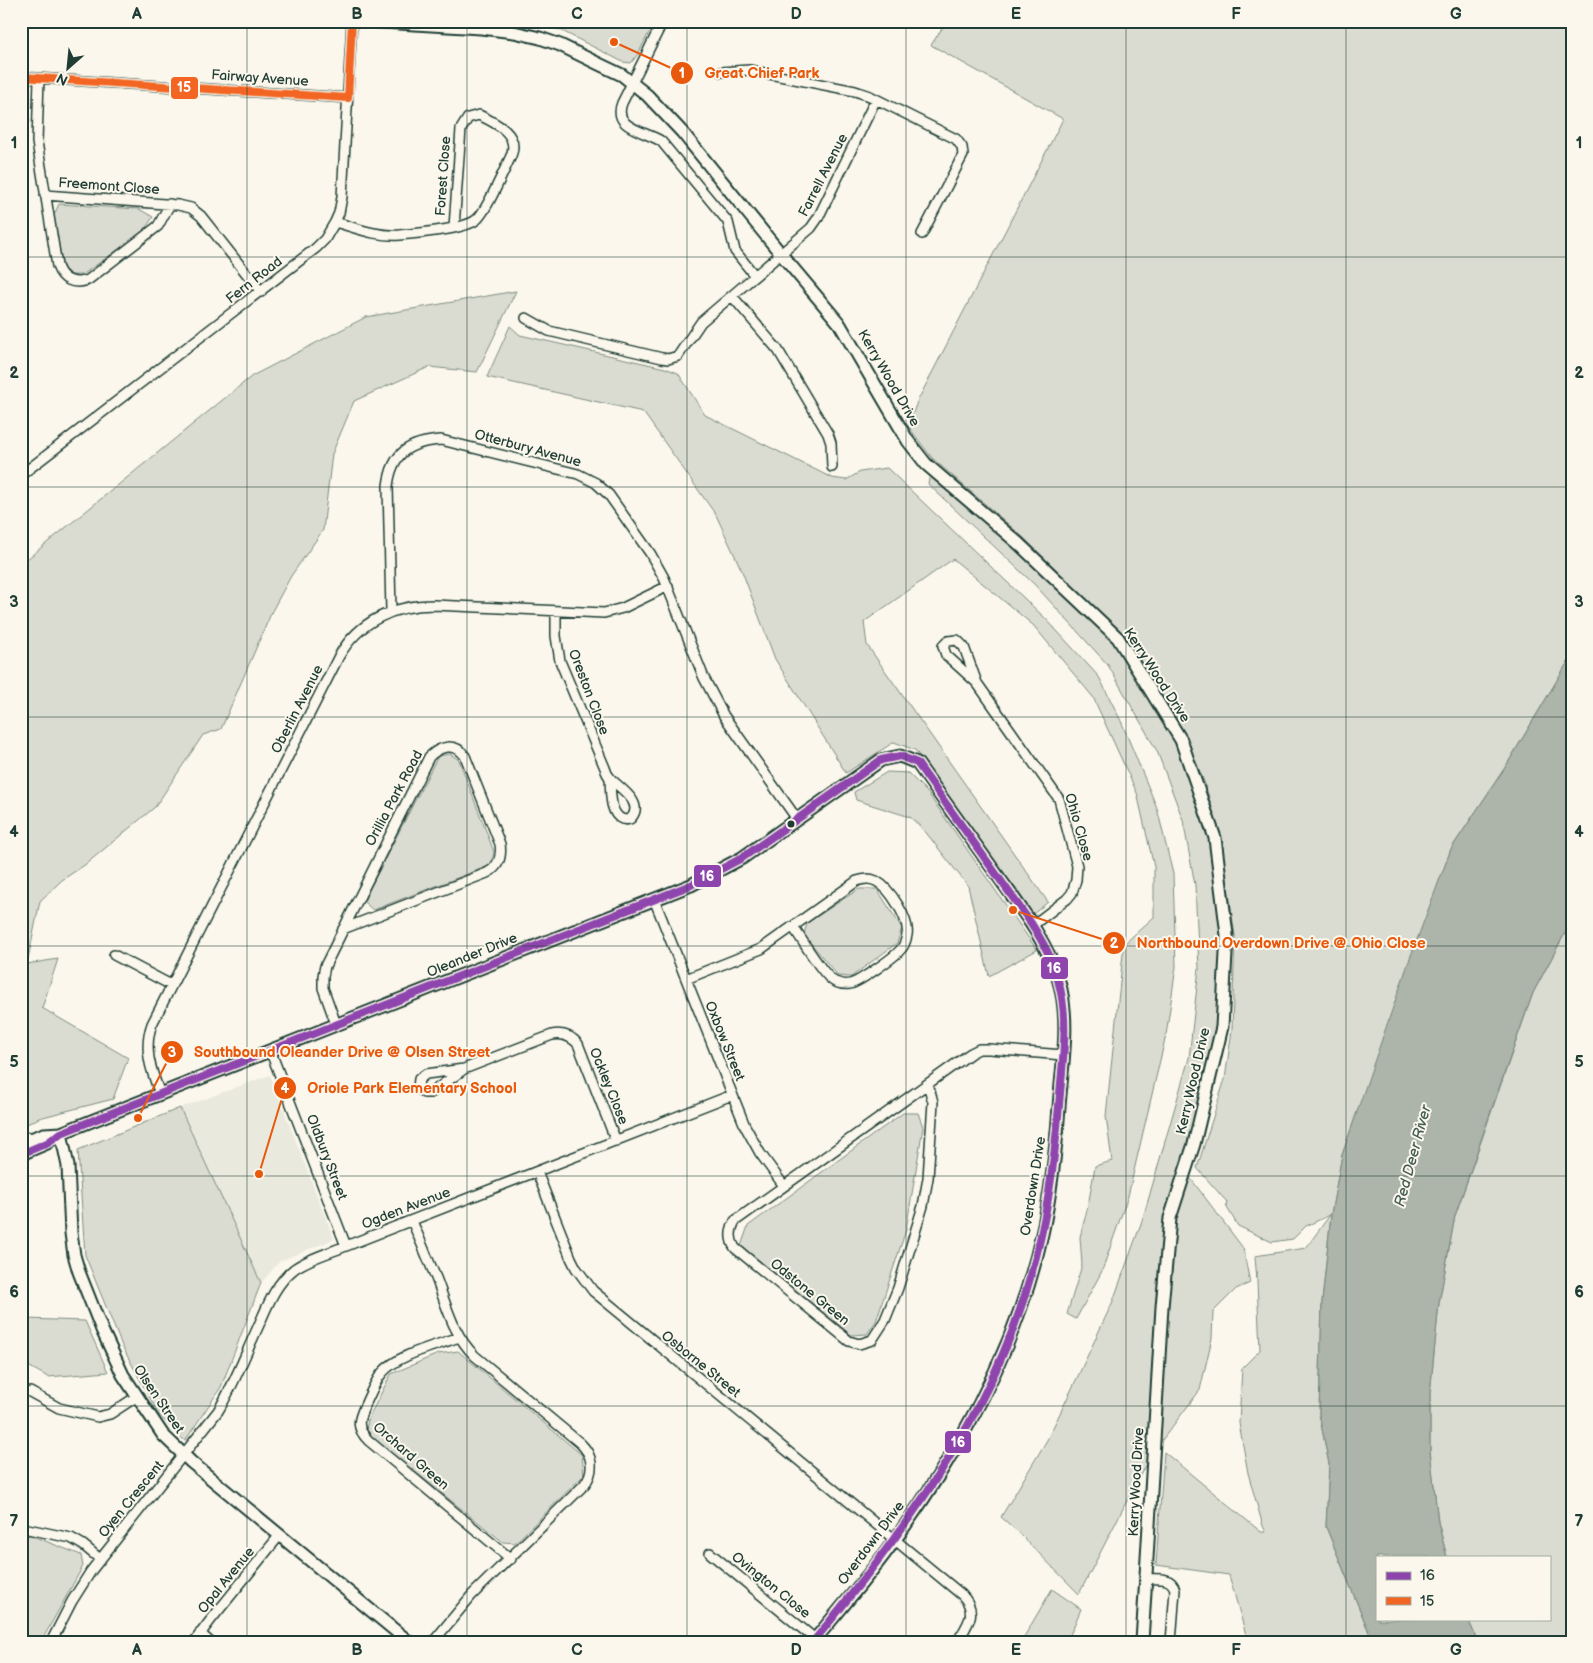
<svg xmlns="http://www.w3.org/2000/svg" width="1593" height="1663" viewBox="0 0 1593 1663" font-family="'Balsamiq Sans',sans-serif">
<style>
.built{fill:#eae9de}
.green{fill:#dbdcd1;stroke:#7d8c82}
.water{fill:#adb4aa;stroke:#74847b}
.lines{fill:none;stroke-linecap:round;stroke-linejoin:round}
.minor-casing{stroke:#1f3d34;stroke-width:12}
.tertiary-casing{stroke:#1f3d34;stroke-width:15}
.secondary-casing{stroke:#1f3d34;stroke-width:16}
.minor{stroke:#fbf7ec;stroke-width:9}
.tertiary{stroke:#fbf7ec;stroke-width:11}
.secondary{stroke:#fbf7ec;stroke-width:12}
.bus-1-casing{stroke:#fbf7ec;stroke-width:11}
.bus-2-casing{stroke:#fbf7ec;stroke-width:11}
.bus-1{stroke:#8e44ad;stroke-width:8}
.bus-2{stroke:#f26522;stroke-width:8}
.grid{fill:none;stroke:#1f3d34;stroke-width:1;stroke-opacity:0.55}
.bus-dot{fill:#1f3d34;stroke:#fbf7ec;stroke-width:2}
.labels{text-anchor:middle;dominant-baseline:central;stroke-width:4;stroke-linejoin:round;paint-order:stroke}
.street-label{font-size:14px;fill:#1f3d34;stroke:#fbf7ec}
.water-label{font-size:15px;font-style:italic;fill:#425b52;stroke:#fbf7ec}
.leader{fill:none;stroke:#e8590c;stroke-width:2}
.callout-dot{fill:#e8590c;stroke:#fbf7ec;stroke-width:2}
.mark-label{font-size:15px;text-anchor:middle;font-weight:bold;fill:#fff}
.callout-label{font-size:15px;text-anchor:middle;font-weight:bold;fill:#e8590c;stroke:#fbf7ec;stroke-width:4;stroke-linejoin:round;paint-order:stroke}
.line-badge{stroke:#fbf7ec;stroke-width:2}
.badge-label{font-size:14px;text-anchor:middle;font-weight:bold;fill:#fff}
.neatline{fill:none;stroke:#1f3d34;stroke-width:2}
.grid-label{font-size:16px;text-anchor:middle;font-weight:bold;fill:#1f3d34}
</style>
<rect width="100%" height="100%" fill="#fbf7ec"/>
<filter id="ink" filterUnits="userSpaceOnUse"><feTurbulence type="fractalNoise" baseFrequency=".02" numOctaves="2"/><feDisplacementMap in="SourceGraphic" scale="10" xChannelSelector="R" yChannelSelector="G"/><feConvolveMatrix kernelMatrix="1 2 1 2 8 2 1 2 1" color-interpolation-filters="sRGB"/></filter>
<g filter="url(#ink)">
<path class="built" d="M 270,1075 L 334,1239 L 280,1261 L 261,1283 L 180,1108 Z"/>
<path class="green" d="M 527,21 L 655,21 L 638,54 L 631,63 L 623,62 L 560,30 Z
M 947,21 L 1572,21 L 1572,655 L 1506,766 L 1451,849 L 1342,1155 L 1331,1214 L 1322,1302 L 1319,1414 L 1329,1464 L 1326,1527 L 1373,1642 L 1248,1642 L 1229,1575 L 1156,1565 L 1164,1452 L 1261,1532 L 1266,1532 L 1263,1526 L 1248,1473 L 1239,1423 L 1242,1368 L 1260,1350 L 1257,1281 L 1255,1256 L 1306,1248 L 1330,1215 L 1306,1226 L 1293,1239 L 1272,1242 L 1238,1226 L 1226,1206 L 1227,1202 L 1197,1168 L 1225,1079 L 1232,1030 L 1235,936 L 1221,839 L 1205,784 L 1185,736 L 1166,702 L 1122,634 L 1023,537 L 932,458 L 908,426 L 917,402 L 1063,119 L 931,45 Z
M 59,204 L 139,209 L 153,217 L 143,232 L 82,275 L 72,275 L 63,269 L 54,215 Z
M 516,291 L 477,372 L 429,367 L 354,401 L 332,454 L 323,530 L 291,576 L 273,609 L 221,729 L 203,735 L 155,807 L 86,864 L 62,880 L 40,901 L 27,964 L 58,959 L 42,1008 L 128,1058 L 113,1099 L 39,1118 L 21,1127 L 21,564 L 252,376 L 366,317 Z
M 510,326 L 520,335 L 665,368 L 678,373 L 705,415 L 832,478 L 846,480 L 860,472 L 887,468 L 1047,620 L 1099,677 L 1121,721 L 1157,808 L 1173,874 L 1176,967 L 1166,1035 L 1128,1196 L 1102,1271 L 1076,1319 L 1067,1314 L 1082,1265 L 1080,1237 L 1088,1206 L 1095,1166 L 1112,1161 L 1106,1116 L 1124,944 L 1154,917 L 1154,867 L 1137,793 L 1093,697 L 1033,625 L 953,559 L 864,622 L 867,645 L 1048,902 L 1033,914 L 915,750 L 894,742 L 846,773 L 775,659 L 742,571 L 716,515 L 643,412 L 487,377 Z
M 930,474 L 1118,638 L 1181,740 L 1215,838 L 1227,935 L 1222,1027 L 1185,1171 L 1243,1248 L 1250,1283 L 1236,1289 L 1213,1312 L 1212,1338 L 1200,1390 L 1150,1456 L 1079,1594 L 1017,1531 L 1001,1517 L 1047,1440 L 1079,1374 L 1113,1301 L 1143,1218 L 1189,1058 L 1199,968 L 1195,885 L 1183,820 L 1157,751 L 1108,665 L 1035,585 L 928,484 Z
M 450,754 L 459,760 L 494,852 L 491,865 L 373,910 L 364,902 L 367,894 L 438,756 Z
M 887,772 L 908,773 L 927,792 L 1037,950 L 989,976 L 968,886 L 924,830 L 910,817 L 856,800 L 854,792 Z
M 859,889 L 877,889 L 902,928 L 897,943 L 851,977 L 838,976 L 804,935 L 807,923 Z
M 1572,920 L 1572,1642 L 1478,1642 L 1468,1619 L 1549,1619 L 1549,1557 L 1447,1557 L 1438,1522 L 1430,1450 L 1430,1394 L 1439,1303 L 1455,1216 L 1533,993 Z
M 180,1108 L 261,1283 L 221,1387 L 185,1441 L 159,1415 L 122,1346 L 85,1255 L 78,1150 Z
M 903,1113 L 918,1113 L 923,1127 L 906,1230 L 876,1321 L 867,1334 L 851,1335 L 741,1246 L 748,1226 Z
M 25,1319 L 85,1321 L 108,1372 L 48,1377 L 21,1362 L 21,1332 Z
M 458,1351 L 582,1455 L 584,1475 L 515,1543 L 503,1542 L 365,1432 L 369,1417 L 391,1374 L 438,1354 Z
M 30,1535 L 81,1555 L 83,1566 L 41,1642 L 21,1642 L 21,1538 Z
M 1052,1589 L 1081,1609 L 1067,1642 L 1021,1642 Z"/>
<path class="water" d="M 1572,655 L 1572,920 L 1533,993 L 1492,1108 L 1455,1216 L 1439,1303 L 1430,1394 L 1430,1450 L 1438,1522 L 1447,1557 L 1377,1557 L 1377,1619 L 1468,1619 L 1478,1642 L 1373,1642 L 1326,1527 L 1329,1464 L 1319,1414 L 1322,1302 L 1331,1214 L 1342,1155 L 1410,958 L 1451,849 L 1506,766 Z"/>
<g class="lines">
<defs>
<path id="minor" d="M 663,21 L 622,103 C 612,128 645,131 661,141 L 724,217 L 728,222 L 735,251 L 755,276
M 721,72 L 749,70 L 855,91 L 870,96 L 956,139 L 962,147 L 963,155 L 922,234
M 21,77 L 348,98
M 39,79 L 37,142 L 57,266 C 62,280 73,285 88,280 L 158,226 L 170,204
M 45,195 L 178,205 L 191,208 L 201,216 L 261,292
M 335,222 C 356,228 378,237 400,235 C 417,233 463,230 476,220 C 486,213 504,170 511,156 C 520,134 496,123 479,115 L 468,118 L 461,129 L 454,227
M 732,296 L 778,350 L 828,434 L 831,443 L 832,467
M 526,318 L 549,331 L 662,358 L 668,359 L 678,356 L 701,322 L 811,228 L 818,218 L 876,99
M 21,475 L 316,248 L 325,239 L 335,222 L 339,213 L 342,197 L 352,21
M 391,611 L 388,486 C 392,452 410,442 441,440 L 578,474 L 596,483 L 609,495 L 650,553 L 664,578 L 704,678 L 724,716 L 797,819
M 556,611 L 556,636 L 560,661 L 605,768 C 606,772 608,776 611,779 C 618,787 644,802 632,817 C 630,820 626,820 622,819 C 609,814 611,790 610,779
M 977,683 L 964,647 L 957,640 L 948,641 L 943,646 L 946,655 L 977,683 L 1059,799 L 1077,866 L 1076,880 L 1072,893 L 1067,899 L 1033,925
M 654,899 L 745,1126 L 760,1153 L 784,1186
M 114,955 L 171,985
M 686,979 L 761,949 L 857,881 C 864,879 869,878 876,881 C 890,888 910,920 907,935 C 906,940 904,946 901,949 C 895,957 859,982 850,984 C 845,985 840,984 835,982 C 823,976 802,939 793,927
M 336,1024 L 323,988 L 323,976 L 325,966 L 429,757 C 440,746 455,742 465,756 L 500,844 C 502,857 499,867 487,873 L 343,929
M 270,1050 L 346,1246
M 464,1069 L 431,1093 L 424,1093 L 418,1087 L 419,1079 L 426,1074 L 464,1069 L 552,1035 C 562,1033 571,1036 578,1044 L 616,1141
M 928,1084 L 933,1102 L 928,1178 L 923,1206 L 898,1288 L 885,1320 L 872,1340 L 859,1344 L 849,1341 L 735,1248 C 729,1239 730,1230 735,1221 L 971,1053 L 979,1049 L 989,1049 L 1063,1055
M 160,1094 C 151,1070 143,1049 152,1024 L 339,656 C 359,621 394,605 434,605 L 604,613 L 623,608 L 668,586
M 537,1172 L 571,1258 L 576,1268 L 593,1291 L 962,1595 C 979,1613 967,1625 957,1642
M 412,1221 C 420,1240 428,1259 436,1278 C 447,1306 453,1335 475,1356 L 580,1443 C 593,1455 595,1471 584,1485 L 472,1595 L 433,1642
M 459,1337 C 436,1346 398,1354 382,1373 C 375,1382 371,1392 366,1403 C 358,1420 355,1427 369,1441 L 511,1559
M 30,1392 L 59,1408 L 98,1417 L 110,1414 L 136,1397
M 21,1529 L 28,1529 L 71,1538 L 83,1545 L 100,1559
M 710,1553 L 815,1639
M 1145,1579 C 1157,1579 1172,1576 1175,1590 L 1171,1642
M 200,1633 L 210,1642
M 51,1642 L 72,1601 L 91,1571 L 218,1411 C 234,1385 245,1355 258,1327 C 267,1307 275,1284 294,1269 C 309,1258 329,1253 346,1246 L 732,1095
M 194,1642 L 210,1621 L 279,1536"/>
<path id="tertiary" d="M 365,21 L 481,28 L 514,32 L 540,38 L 560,45 L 601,65 L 622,75 L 647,95 L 682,132 L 781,254 L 839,323 L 908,441 L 926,464 L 1018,543 L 1118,638 L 1181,740 L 1215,838 L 1227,935 L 1222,1027 L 1194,1144 L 1170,1218 L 1162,1307 L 1142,1642
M 61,1133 L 68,1166 L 71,1233 L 74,1255 L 79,1272 L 102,1330 L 123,1375 L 163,1435 L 191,1462 L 409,1642
M 23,1142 L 44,1134 L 61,1133 L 691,885 L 742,858 L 881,760 L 900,756 L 917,763 C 943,799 969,836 995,872 C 1019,906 1045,938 1058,978 C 1071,1019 1062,1065 1059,1107 C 1056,1149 1051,1193 1042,1234 C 1017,1347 961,1449 894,1541 C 869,1576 840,1609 813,1642
M 21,1154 L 47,1143 L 61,1133"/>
<path id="secondary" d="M 21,1138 L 30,1139
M 21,1156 L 24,1153"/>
</defs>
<use href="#minor" class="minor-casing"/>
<use href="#tertiary" class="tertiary-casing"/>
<use href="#secondary" class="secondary-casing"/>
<use href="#minor" class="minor"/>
<use href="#tertiary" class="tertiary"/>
<use href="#secondary" class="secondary"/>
<defs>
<path id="bus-1" d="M 21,1154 L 47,1143 L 61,1133 L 691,885 L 742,858 L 881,760 L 900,756 L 917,763 L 1031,923 C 1042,941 1053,959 1058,980 C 1070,1021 1062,1064 1059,1106 C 1054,1164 1047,1220 1031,1275 C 991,1417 905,1530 813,1642"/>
<path id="bus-2" d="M 21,77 L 348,98
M 348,98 L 352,21"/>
</defs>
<use href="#bus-1" class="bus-1-casing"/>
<use href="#bus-2" class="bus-2-casing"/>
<use href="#bus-1" class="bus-1"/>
<use href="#bus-2" class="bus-2"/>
</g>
</g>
<path class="grid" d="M 247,21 L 247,1642M 467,21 L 467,1642M 687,21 L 687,1642M 906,21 L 906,1642M 1126,21 L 1126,1642M 1346,21 L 1346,1642M 21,257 L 1572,257M 21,487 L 1572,487M 21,717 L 1572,717M 21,946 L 1572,946M 21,1176 L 1572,1176M 21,1406 L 1572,1406"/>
<circle class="bus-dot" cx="791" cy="824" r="4.5"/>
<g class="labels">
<g class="street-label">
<text transform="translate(260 78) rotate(4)">Fairway Avenue</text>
<text transform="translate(823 175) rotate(-63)">Farrell Avenue</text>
<text transform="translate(443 176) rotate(-86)">Forest Close</text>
<text transform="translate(109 186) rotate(4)">Freemont Close</text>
<text transform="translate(254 280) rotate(-38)">Fern Road</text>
<text transform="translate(889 378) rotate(60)">Kerry Wood Drive</text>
<text transform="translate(528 448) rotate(15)">Otterbury Avenue</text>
<text transform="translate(1157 675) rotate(57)">Kerry Wood Drive</text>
<text transform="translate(589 692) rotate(69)">Oreston Close</text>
<text transform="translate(297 709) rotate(-63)">Oberlin Avenue</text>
<text transform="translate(394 798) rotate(-62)">Orillia Park Road</text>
<text transform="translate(1079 827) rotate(74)">Ohio Close</text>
<text transform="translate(472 955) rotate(-22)">Oleander Drive</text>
<text transform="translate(725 1041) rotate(68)">Oxbow Street</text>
<text transform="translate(1193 1081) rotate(-77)">Kerry Wood Drive</text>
<text transform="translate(609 1086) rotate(68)">Ockley Close</text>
<text transform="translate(327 1157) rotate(69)">Oldbury Street</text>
<text transform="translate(1033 1186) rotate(-81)">Overdown Drive</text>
<text transform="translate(406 1208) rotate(-21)">Ogden Avenue</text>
<text transform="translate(810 1292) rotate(39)">Odstone Green</text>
<text transform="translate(701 1364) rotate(39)">Osborne Street</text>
<text transform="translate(159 1399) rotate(56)">Olsen Street</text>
<text transform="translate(411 1456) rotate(41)">Orchard Green</text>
<text transform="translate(1136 1482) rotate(-87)">Kerry Wood Drive</text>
<text transform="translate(131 1499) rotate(-51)">Oyen Crescent</text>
<text transform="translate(871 1543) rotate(-53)">Overdown Drive</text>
<text transform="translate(226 1580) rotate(-51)">Opal Avenue</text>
<text transform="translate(771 1585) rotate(39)">Ovington Close</text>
</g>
<g class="water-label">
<text transform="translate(1413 1156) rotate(-75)">Red Deer River</text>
</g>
</g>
<path class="leader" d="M614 42L682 73M1013 910L1114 943M138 1118L172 1052M259 1174L285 1088"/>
<g class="callout-dot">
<circle cx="614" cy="42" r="5"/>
<circle cx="1013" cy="910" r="5"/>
<circle cx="138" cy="1118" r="5"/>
<circle cx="259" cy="1174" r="5"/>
<circle cx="682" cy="73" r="12"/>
<circle cx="1114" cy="943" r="12"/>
<circle cx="172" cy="1052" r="12"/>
<circle cx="285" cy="1088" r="12"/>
</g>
<g class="mark-label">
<text x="682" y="78">1</text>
<text x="1114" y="948">2</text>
<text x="172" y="1057">3</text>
<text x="285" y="1093">4</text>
</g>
<g class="callout-label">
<text x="762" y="78">Great Chief Park</text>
<text x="1281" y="948">Northbound Overdown Drive @ Ohio Close</text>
<text x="342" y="1057">Southbound Oleander Drive @ Olsen Street</text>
<text x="412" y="1093">Oriole Park Elementary School</text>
</g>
<g class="line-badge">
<rect x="170" y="76" width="29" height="24" rx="5" fill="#f26522"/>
<rect x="693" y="864" width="29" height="24" rx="5" fill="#8e44ad"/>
<rect x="1040" y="956" width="29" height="24" rx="5" fill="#8e44ad"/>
<rect x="944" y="1430" width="28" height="24" rx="5" fill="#8e44ad"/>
</g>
<g class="badge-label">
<text x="184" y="92">15</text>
<text x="707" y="881">16</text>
<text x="1054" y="973">16</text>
<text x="958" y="1447">16</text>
</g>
<rect width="1593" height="1663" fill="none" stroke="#fbf7ec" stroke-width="55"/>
<rect x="1376" y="1556" width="175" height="65" fill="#fbf7ec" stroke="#a3ada2"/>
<rect x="1386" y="1572" width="25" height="8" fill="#8e44ad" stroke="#a3ada2"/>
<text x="1420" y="1580" font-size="15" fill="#1f3d34">16</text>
<rect x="1386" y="1597" width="25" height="8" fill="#f26522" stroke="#a3ada2"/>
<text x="1420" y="1606" font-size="15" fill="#1f3d34">15</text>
<g transform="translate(68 68) rotate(207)" stroke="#fbf7ec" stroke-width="4" paint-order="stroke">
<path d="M0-4L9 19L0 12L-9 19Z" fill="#1f3d34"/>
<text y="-8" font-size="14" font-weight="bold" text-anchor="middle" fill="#1f3d34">N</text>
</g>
<rect x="28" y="28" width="1538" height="1608" class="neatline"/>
<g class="grid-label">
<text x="137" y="19">A</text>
<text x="357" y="19">B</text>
<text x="577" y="19">C</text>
<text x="796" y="19">D</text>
<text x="1016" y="19">E</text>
<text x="1236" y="19">F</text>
<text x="1456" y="19">G</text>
<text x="14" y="148">1</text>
<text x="1579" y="148">1</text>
<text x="14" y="378">2</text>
<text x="1579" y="378">2</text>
<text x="14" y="607">3</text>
<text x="1579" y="607">3</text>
<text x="14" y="837">4</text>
<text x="1579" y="837">4</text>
<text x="14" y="1067">5</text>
<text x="1579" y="1067">5</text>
<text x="14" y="1297">6</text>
<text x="1579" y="1297">6</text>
<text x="14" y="1526">7</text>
<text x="1579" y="1526">7</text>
<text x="137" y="1655">A</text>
<text x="357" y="1655">B</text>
<text x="577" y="1655">C</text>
<text x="796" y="1655">D</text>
<text x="1016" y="1655">E</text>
<text x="1236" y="1655">F</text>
<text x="1456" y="1655">G</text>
</g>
</svg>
